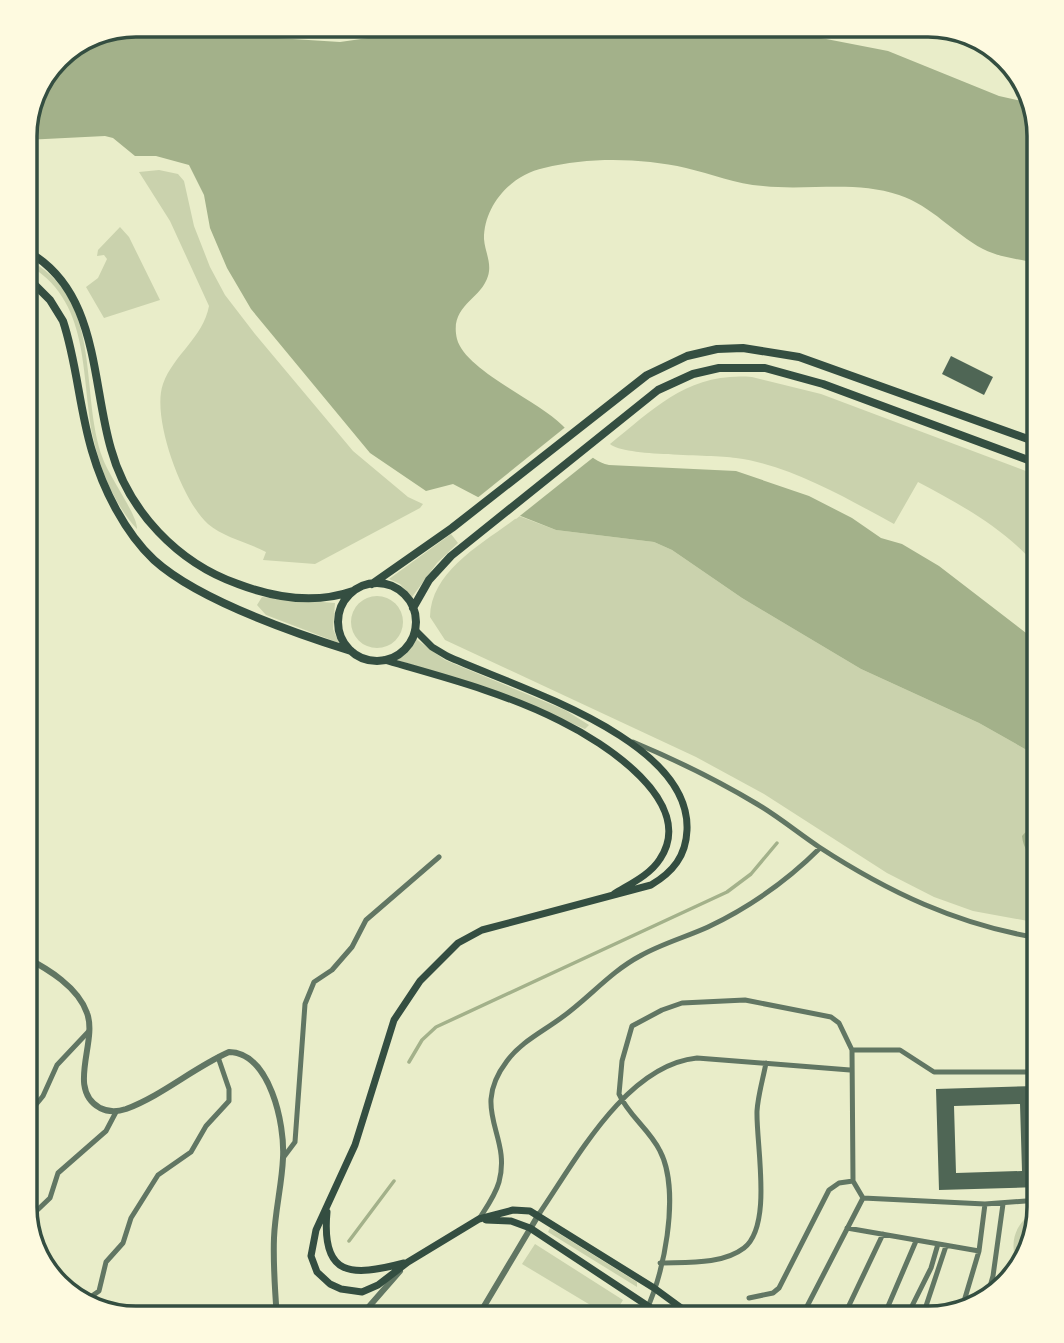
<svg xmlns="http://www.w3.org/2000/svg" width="1064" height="1343" viewBox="0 0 1064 1343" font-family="Rubik,sans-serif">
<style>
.green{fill:#cad2ad}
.water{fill:#a3b18a}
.pier{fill:#e9edc9}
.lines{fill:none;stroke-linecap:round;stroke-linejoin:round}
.stream{stroke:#a3b18a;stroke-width:3.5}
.building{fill:#4f6655;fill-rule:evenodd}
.minor{stroke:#617663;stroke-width:5}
.tertiary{stroke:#617663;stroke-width:6}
.secondary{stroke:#344e41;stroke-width:7}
.primary{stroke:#344e41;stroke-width:8}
.rim{fill:none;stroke:#344e41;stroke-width:3.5}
</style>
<rect width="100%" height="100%" fill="#e9edc9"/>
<path class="green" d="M 159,170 L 178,174 L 184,181 L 194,226 L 210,267 L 225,295 L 255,334 L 353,451 L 408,497 L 423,504 L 420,508 L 315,564 L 263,560 L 266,552 C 249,543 223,537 208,524 C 182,501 151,417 163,384 C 174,354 203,338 209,306 L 170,221 L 139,172 Z
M 120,227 L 129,237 L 160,300 L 104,318 L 86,287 L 98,278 L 107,259 L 104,255 L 97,256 L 98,250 Z
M 25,258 C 106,298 78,391 103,459 C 109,476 138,516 137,529 C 115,506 100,469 93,437 C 80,375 92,299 25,263 Z
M 752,377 L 821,394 L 1039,476 L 1039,569 C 1006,529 963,506 918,482 L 894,524 C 846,498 790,465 736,458 C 709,454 625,457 610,444 C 656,407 689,372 752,377 Z
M 519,516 L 556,530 L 654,542 L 672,550 L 742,598 L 861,669 L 979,723 L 1039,757 L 1039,923 L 973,911 L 934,897 L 887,873 L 764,794 L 696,757 L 445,640 L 430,617 C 431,569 486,542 519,516 Z
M 451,534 L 458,543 L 437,563 L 412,597 L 400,584 L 389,579 Z
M351 622a26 26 0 1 1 52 0a26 26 0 1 1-52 0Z
M 262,597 L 335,603 L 333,629 L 339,643 L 266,615 L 257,605 Z
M 416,639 L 445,660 L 565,710 L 589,725 L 585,729 L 499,692 L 397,660 L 407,653 Z
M 1039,1210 L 1028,1257 L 1019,1267 C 1007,1244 1015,1220 1039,1210 Z
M 550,1228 L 637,1282 L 637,1287 L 548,1232 Z
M 535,1244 L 623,1300 L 612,1318 L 522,1264 Z"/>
<path class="water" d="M 136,25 L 216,27 L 277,38 L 340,42 L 368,38 L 383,25 L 719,25 L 759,38 L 816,37 L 888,51 L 999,96 L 1030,103 L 1039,135 L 1039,264 C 1020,259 1001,258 983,249 C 953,233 932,206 899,195 C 855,180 808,191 763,186 C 735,184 712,174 686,168 C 641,158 589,157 544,168 C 511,175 484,205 484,239 C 485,252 492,263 488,276 C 481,300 449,305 457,339 C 465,370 538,401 562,425 C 577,440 587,460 609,465 L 736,471 L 809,496 L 852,518 L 881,538 L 902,544 L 939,566 L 1039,643 L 1039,757 L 979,723 L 861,669 L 742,598 L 672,550 L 654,542 L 556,530 L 495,506 L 453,484 L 426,491 L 370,453 L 251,309 L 227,268 L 210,228 L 204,195 L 189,165 L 156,156 L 135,156 L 113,138 L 105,136 L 25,140 L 25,128 L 62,52 Z
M 1033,824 L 1039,824 L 1039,864 C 1030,857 1023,848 1022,836 Z"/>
<path class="pier" d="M 568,425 L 595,456 L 516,519 L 476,499 Z"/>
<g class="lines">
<path class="stream" d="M 409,1062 L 422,1040 L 436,1027 L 727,892 L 751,874 L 777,843
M 349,1241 L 394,1181"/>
</g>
<path class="building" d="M 951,356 L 993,377 L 984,395 L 942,374 Z
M 1037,1086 L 1039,1187 L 939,1190 L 936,1089 ZM 1020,1104 L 1022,1171 L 956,1173 L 954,1106 Z"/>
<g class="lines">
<path class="minor" d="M 633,742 C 676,760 717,780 757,804 C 779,817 798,833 819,847 C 888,892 958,925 1039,938
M 852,1050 L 900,1050 L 934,1072 L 1039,1072
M 25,1118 L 43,1096 L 57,1065 L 89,1031
M 283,1158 L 295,1142 L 305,1004 L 314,982 L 332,970 L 352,947 L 366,920 L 439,857
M 863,1198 L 985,1204 L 1039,1200
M 539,1214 C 576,1160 626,1065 697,1058 L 850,1070
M 28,1219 L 50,1198 L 58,1173 L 106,1131 L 116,1112
M 479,1219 C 486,1208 495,1196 499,1182 C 512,1134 469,1111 507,1061 C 521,1042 542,1032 561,1018 C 588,999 610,972 640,956 C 661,944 686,937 708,927 C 750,907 787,881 820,848
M 847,1228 L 979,1251
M 660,1263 C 686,1262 722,1265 744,1248 C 773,1225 756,1145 757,1111 C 758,1095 763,1079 766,1063
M 749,1298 L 773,1293 L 779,1288 L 829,1190 L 839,1183 L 853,1181
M 986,1301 L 993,1276 L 1003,1204
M 82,1303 L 99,1291 L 106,1262 L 123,1243 L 131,1218 L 158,1175 L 191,1152 L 206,1126 L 229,1101 L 229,1089 L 218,1057
M 962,1308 L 979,1251 L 985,1204
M 482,1310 L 497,1318
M 642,1318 C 664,1281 681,1191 660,1151 C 650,1130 628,1115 619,1094 L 622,1061 L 632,1026 L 662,1010 L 682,1003 L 745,1000 L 831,1017 L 839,1023 L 852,1050 L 853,1181 L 863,1198
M 801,1318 L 863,1198
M 843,1318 L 883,1234
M 883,1318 L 916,1241
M 906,1318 L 931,1268 L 938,1244
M 922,1318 L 946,1246"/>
<path class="tertiary" d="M 25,957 C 48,969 78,987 87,1013 C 98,1042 66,1089 100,1108 C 108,1112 117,1112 126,1109 C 163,1095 193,1068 229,1052 C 270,1053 285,1124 283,1158 C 282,1184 275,1211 274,1238 C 273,1264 275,1292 277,1318
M 359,1318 L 400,1271
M 477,1318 L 539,1214"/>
<path class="secondary" d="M 415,630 L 432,647 L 447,656 C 514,687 691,738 687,830 C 686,856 673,872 651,885 L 482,930 L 458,943 L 420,981 L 394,1020 L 355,1145 L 316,1230 L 311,1256 L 317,1272 L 330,1284 L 341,1289 L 362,1292 L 378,1285 L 408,1262 L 479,1219 L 513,1210 L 530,1211 L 654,1288 L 695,1318
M 384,660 C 443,677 505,693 560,721 C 603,742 698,802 660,859 C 650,875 630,884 614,894
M 327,1212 C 321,1277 351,1277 404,1263
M 486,1220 L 511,1221 L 530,1228 L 666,1318"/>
<path class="primary" d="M 25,250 C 99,289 91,381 111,449 C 128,511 178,563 238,584 C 275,598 316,604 353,591
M 25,275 L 50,300 L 63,321 C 77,363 79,408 92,451 C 103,489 125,533 154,560 C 198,600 294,633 351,651
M338 622a39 39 0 1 1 78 0a39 39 0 1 1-78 0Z
M 372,584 L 452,528 L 647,375 L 687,356 L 717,349 L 743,348 L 799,357 L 1039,443
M 413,608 L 429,580 L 451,556 L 658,390 L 693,374 L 719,368 L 765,368 L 823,384 L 1039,464"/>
</g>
<path d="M0 0H1064V1343H0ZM136 37H928A99 99 0 0 1 1027 136V1207A99 99 0 0 1 928 1306H136A99 99 0 0 1 37 1207V136A99 99 0 0 1 136 37Z" fill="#fefae0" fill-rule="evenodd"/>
<path class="rim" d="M136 37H928A99 99 0 0 1 1027 136V1207A99 99 0 0 1 928 1306H136A99 99 0 0 1 37 1207V136A99 99 0 0 1 136 37Z"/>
</svg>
